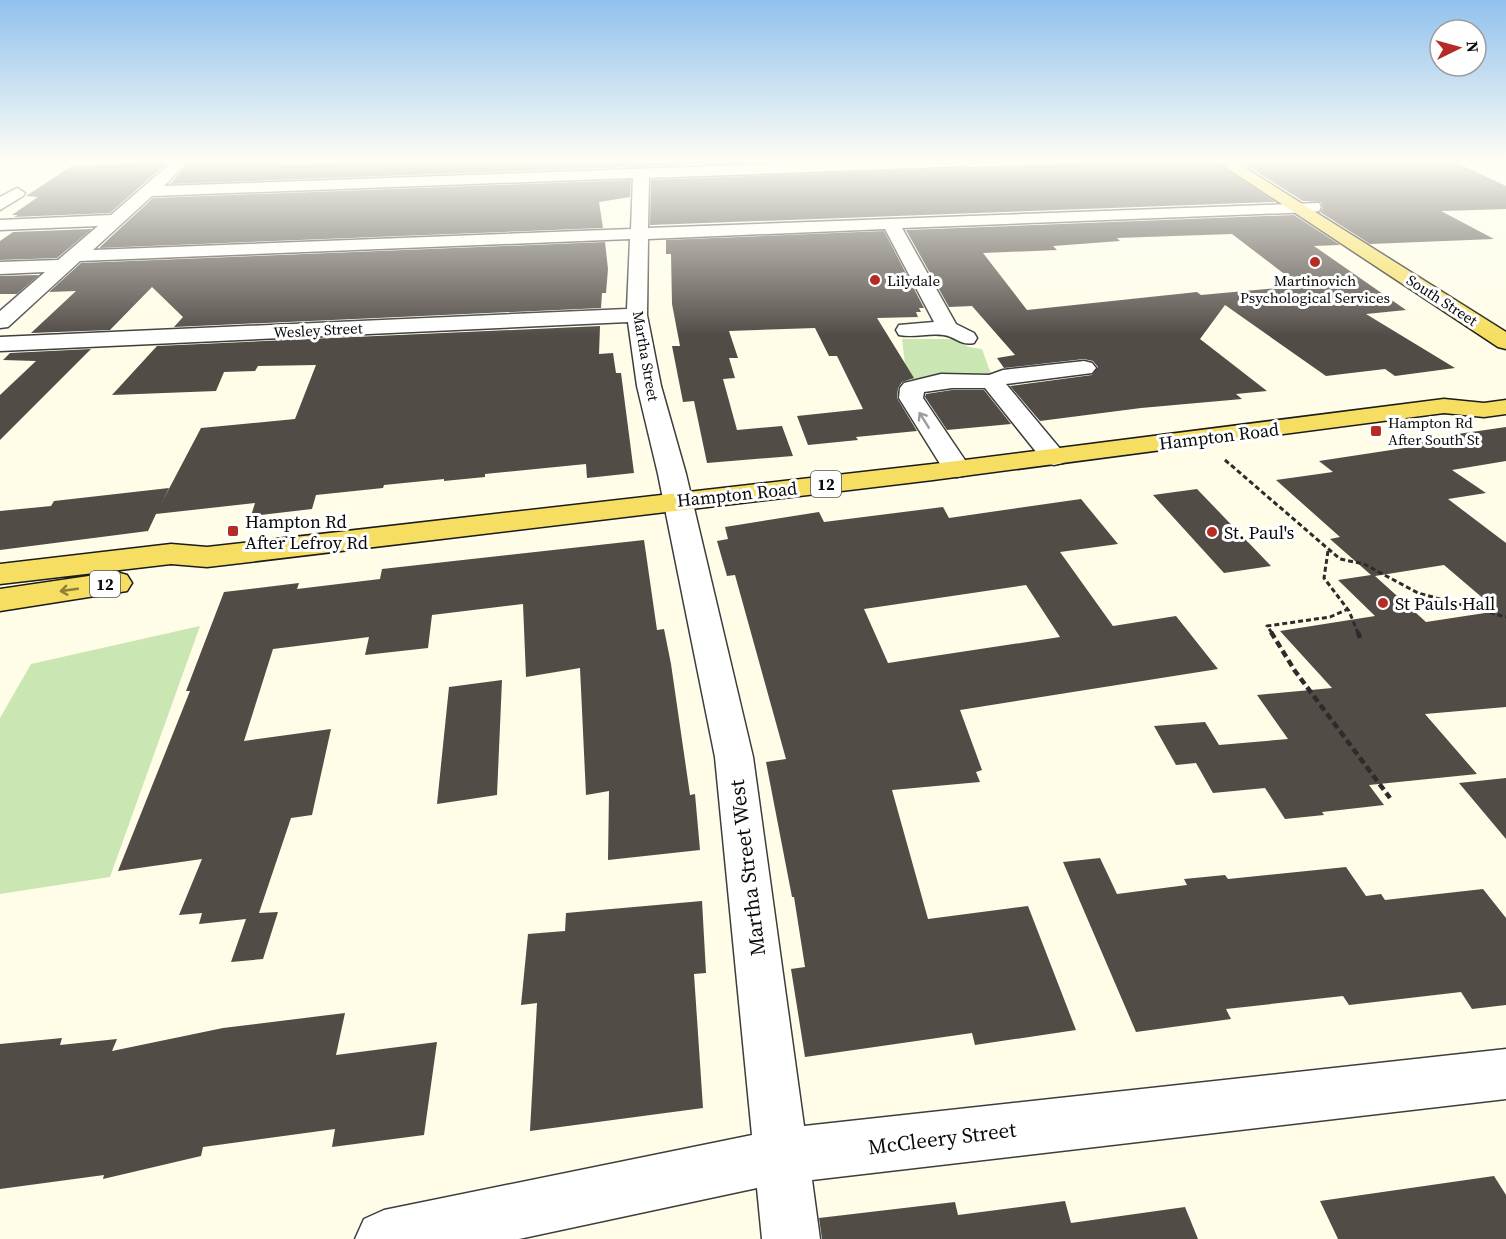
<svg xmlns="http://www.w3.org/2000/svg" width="1506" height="1239" viewBox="0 0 1506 1239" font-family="'Source Serif 4',serif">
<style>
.green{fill:#cae7b3}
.building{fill:#524c47;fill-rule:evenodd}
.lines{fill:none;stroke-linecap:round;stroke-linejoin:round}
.minor-casing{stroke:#3d3d3d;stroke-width:3}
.major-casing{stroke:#1b1b1b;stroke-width:3}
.path-far1{stroke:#2c2c2c;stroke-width:3;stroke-dasharray:5 3;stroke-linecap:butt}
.path{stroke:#2c2c2c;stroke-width:4.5;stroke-dasharray:7 4;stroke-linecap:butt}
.minor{fill:#fff;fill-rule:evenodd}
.major{fill:#f5de61;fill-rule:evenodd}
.oneway{stroke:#9d9d9d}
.oneway2{stroke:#8b7f3a}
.poi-dot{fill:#b52c27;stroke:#fff;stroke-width:2}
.labels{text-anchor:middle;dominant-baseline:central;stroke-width:6;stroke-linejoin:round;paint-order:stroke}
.far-poi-label{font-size:15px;fill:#0a0a0a;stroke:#fff;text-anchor:start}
.far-street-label{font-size:15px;fill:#0a0a0a;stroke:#fff}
.shield{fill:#fff;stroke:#545454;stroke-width:1.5}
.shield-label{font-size:16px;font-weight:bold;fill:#0a0a0a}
.street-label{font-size:18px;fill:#0a0a0a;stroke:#fff}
.poi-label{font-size:18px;fill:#0a0a0a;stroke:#fff;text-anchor:start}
.near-street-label{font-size:21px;fill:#0a0a0a;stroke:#fff}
</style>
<rect width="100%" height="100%" fill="#fffce8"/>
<path class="green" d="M 902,339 L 953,339 L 969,347 L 982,349 L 991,374 L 913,381 L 906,372 Z
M 200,626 L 110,877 L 0,894 L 0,718 L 31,664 Z"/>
<path class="building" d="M 157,162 L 168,162 L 110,213 L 14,217 L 18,215 L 12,215 L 38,197 L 26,196 L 72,166 Z
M 190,162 L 280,162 L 277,165 L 358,162 L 758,162 L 170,184 Z
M 1100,162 L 1216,162 L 1275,202 L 650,225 L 651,180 Z
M 1241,162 L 1455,162 L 1506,186 L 1506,209 L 1441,211 L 1494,239 L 1370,244 L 1320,212 L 1323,208 L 1321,202 L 1303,201 Z
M 631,180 L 630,197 L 599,202 L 603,228 L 99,248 L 153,198 Z
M 1294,215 L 1340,245 L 1314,246 L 1406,310 L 1366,314 L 1455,368 L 1395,376 L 1385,369 L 1326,376 L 1225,305 L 1200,339 L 1267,391 L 1236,394 L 1242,399 L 1141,408 L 1040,421 L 1010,386 L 1092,375 L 1098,367 L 1093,361 L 1084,359 L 1004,368 L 997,358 L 1015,355 L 972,306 L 949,307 L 906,230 ZM 1232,234 L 1300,286 L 1201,295 L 1197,292 L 1027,310 L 983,253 L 1057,250 L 1053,246 L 1120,241 L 1117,238 Z
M 92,229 L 57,258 L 0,260 L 0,241 L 13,232 Z
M 884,231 L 924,308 L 919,308 L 921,312 L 916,312 L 918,317 L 877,318 L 914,378 L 902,382 L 898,388 L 897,398 L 917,431 L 856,437 L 858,440 L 808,445 L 797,416 L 863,409 L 837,356 L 829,356 L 815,328 L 729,331 L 738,358 L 729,358 L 735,378 L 723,379 L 737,430 L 782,426 L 793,456 L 707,463 L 694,401 L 683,402 L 672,346 L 680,346 L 672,304 L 671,254 L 666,254 L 666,240 Z
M 605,242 L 608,269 L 606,293 L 602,293 L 601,308 L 174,327 L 183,317 L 152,287 L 110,330 L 31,333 L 76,291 L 49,292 L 81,263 Z
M 39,275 L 17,294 L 0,294 L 0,276 Z
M 600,326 L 599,354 L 613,353 L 616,373 L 621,373 L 634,473 L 587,478 L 586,464 L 485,474 L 485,477 L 444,481 L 444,479 L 384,485 L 383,488 L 316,495 L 312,509 L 251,516 L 255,503 L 156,514 L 148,531 L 0,550 L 0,511 L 51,506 L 54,501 L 169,488 L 162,502 L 201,428 L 295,419 L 316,365 L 258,366 L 255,371 L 224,372 L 216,391 L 112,395 L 157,346 Z
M 91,349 L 0,440 L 0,395 L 36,361 L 3,360 L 10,353 Z
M 952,390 L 984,390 L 1011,424 L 947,430 L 925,397 L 926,394 Z
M 1506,427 L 1506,461 L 1452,470 L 1486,493 L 1448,499 L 1506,543 L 1506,707 L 1425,714 L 1477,774 L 1369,785 L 1384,805 L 1322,812 L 1324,815 L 1285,819 L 1265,788 L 1213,793 L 1196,763 L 1176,765 L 1154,726 L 1205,722 L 1219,745 L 1288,739 L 1257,695 L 1332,688 L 1280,631 L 1375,616 L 1338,580 L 1371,575 L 1330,539 L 1340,537 L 1276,480 L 1333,472 L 1319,461 L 1424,445 L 1416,440 ZM 1444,565 L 1498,611 L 1426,622 L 1375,576 Z
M 1197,489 L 1271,566 L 1224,573 L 1153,495 Z
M 1081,499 L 1118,544 L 1060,552 L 1113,626 L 1176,616 L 1218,669 L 960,710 L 982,770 L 976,772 L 980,782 L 892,790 L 928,919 L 1028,906 L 1076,1030 L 975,1045 L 972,1033 L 805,1057 L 791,969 L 805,967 L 794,897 L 792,897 L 766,762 L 786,759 L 735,575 L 727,576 L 717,541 L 728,539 L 725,527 L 819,512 L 824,522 L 943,507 L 949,518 ZM 1026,585 L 1060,637 L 888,663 L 864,609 Z
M 644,540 L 657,630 L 664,629 L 671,664 L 690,795 L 695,794 L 700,850 L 608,860 L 609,791 L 586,795 L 580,668 L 526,677 L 523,604 L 432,615 L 428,648 L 365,655 L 369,637 L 273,649 L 244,741 L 331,729 L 312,815 L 291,818 L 259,913 L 278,912 L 263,959 L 231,962 L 246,919 L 199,924 L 202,913 L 179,915 L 202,859 L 118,871 L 190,691 L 186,691 L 224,592 L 299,583 L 297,589 L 380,579 L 382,569 Z
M 502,680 L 497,795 L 437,804 L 449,687 Z
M 1506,778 L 1506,839 L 1459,783 Z
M 1100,858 L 1117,894 L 1187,885 L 1184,879 L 1225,875 L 1228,879 L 1346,867 L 1366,896 L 1381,894 L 1385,900 L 1483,889 L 1506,918 L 1506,1005 L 1472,1009 L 1461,992 L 1349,1005 L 1343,996 L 1226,1009 L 1231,1019 L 1136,1032 L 1063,862 Z
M 702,901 L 706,973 L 694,974 L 703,1108 L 530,1131 L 537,1003 L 521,1005 L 528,934 L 565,931 L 566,913 Z
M 345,1013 L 336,1055 L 437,1042 L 424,1135 L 332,1147 L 335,1129 L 203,1147 L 201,1156 L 103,1179 L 104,1175 L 0,1189 L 0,1044 L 62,1038 L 60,1045 L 117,1039 L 112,1051 L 223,1028 Z
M 1494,1176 L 1506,1195 L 1506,1239 L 1338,1239 L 1320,1201 Z
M 1065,1201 L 1071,1223 L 1185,1207 L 1198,1239 L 822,1239 L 819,1218 L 955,1202 L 958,1215 Z"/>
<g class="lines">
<defs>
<path id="minor" d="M 172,162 L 188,162 L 164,186 L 829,162 L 972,162 L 965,166 L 649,178 L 648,228 L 1319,203 L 1321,207 L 1319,211 L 1313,212 L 902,228 L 956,324 L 974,333 L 977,338 L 974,343 C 960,346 955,336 943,335 C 928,333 914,338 899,335 L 896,330 L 899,325 L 934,322 L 885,229 L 648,239 L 647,315 L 661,386 L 686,474 L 753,757 L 804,1126 L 1506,1049 L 1506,1099 L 812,1180 L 820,1239 L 762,1239 L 757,1188 L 519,1239 L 355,1239 L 364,1219 L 384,1210 L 752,1135 L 715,757 L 658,474 L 637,386 L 628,322 L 0,351 L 0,337 L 627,309 L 630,239 L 80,261 L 8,327 L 0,328 L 0,311 L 45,272 L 0,274 L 0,262 L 58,260 L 98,226 L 0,230 L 0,220 L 111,215 ZM 633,178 L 631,229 L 93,250 L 152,196 Z
M 17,188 L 25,193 L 23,196 L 0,210 L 0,197 Z
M 1084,361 L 1092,363 L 1096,368 L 1092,373 L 1006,384 L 1067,457 L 1063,463 L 1054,465 L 1045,463 L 985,388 L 952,388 L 924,392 L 923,398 L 971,469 L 967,475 L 957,477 L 947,475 L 899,398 L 900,388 L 904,383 L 941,374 L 989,375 L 1003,370 Z"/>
<path id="major" d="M 1218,162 L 1236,162 L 1506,332 L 1506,349 L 1498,347 Z
M 1444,399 L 1484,403 L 1506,400 L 1506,414 L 1484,417 L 1444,413 L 933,480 L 207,567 L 171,564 L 0,584 L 0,564 L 171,544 L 207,547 L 933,464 Z
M 116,572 L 127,575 L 132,583 L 127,591 L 0,611 L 0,589 Z"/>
</defs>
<use href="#minor" class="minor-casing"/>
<use href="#major" class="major-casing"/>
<path class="path-far1" d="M 1225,460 L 1340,559 L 1364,564 L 1418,593 L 1506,617
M 1328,551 L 1324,578 L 1349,611 L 1358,633
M 1272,633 L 1267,626 L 1330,617 L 1348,609"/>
<path class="path" d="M 1271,632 L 1295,671 L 1390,798
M 1358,632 L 1360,638"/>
<use href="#minor" class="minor"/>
<use href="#major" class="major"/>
</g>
<defs><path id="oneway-shaft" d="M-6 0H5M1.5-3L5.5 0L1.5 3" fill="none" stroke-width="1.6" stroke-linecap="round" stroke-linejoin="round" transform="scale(1.5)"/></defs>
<use class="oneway" href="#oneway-shaft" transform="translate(924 420) rotate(-122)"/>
<use class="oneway2" href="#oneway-shaft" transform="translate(69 590) rotate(172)"/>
<linearGradient id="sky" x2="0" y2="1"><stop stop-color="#91c1ed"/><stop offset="0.48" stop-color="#fffef5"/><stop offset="1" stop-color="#fffef5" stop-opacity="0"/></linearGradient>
<rect width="1506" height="336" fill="url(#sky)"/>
<g class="poi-dot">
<circle cx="1315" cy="262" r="6"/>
<circle cx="875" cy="280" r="6"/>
<rect x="1370" y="425" width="12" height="12" rx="3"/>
<rect x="227" y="525" width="12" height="12" rx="3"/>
<circle cx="1212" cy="532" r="6"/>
<circle cx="1383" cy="603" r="6"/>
</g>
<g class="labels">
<g class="far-poi-label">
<text x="887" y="280">Lilydale</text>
<text x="1315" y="280" text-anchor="middle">Martinovich<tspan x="1315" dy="17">Psychological Services</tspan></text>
<text x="1388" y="422">Hampton Rd<tspan x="1388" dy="17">After South St</tspan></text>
</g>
<g class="far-street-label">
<text transform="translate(1442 300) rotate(33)">South Street</text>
<text transform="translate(318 330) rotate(-3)">Wesley Street</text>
<text transform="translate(646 356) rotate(80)">Martha Street</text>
</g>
<g class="shield">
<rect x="811" y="471" width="30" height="26" rx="4.5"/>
<rect x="90" y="571" width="30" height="26" rx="4.5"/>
</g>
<g class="shield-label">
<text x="826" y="484">12</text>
<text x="105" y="584">12</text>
</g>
<g class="street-label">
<text transform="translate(1219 436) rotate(-7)">Hampton Road</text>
<text transform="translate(737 494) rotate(-6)">Hampton Road</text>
</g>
<g class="poi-label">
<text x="245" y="521">Hampton Rd<tspan x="245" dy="21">After Lefroy Rd</tspan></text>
<text x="1224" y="532">St. Paul's</text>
<text x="1395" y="603">St Pauls Hall</text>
</g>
<g class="near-street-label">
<text transform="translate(747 868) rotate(-97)">Martha Street West</text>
<text transform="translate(942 1138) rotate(-7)">McCleery Street</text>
</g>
</g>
<g transform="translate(1458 48) rotate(85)"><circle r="28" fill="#ffffff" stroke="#9d9d9d" stroke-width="1.5"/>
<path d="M0-4.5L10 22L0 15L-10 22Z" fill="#b52c27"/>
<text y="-9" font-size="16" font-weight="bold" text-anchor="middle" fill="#0a0a0a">N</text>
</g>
</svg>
